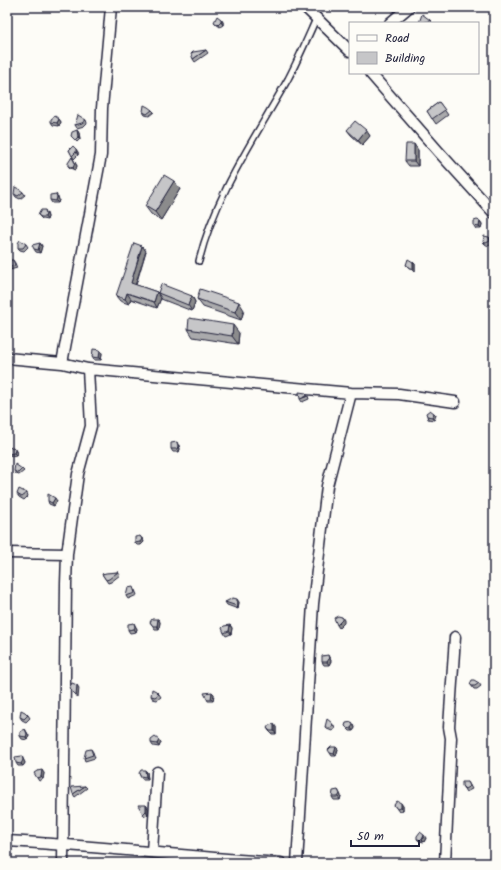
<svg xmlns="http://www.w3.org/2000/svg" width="501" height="870" viewBox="0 0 501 870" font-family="Kalam,sans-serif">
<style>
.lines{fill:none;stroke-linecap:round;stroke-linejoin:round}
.service-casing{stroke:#22223b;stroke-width:8}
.minor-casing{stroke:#22223b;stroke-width:13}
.service{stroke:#fdfcf7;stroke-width:5}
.minor{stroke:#fdfcf7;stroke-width:10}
.wall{fill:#aaaaac;stroke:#22223b}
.shaded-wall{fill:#8b8b8c;stroke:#22223b}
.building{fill:#c6c6c8;stroke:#22223b}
</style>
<rect width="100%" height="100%" fill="#fdfcf7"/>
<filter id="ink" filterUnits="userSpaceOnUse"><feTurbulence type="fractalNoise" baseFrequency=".025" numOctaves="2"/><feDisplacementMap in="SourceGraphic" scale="8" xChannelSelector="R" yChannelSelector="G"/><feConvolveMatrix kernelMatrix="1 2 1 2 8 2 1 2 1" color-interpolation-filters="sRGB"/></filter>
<g filter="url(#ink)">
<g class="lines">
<defs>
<path id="service" d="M 199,261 C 215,195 255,138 288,79 C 298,60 307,39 316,19"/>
<path id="minor" d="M 305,7 L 350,51
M 390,23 L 409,7
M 370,73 L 438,151 L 494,213
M 7,358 L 62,363 L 88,369 L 351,393 L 399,394 L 455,402
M 62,363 L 101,155 L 102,108 L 111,7
M 7,553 L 67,554
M 7,841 C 99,846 189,857 281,863
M 152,852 L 157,772
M 63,863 L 66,584 L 67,554 L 78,474 L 91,426 L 88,369
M 297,863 L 313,604 L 327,486 L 351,393
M 445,863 L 451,738 L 449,727 L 455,637"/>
</defs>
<use href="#service" class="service-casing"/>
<use href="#minor" class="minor-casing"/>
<use href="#service" class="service"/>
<use href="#minor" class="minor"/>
</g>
<path class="wall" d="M 221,19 L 223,22 L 223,25 L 220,27 L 216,24 L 214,22 Z
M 430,20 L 432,22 L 431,23 L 419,23 Z
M 206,50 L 208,53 L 195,62 L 193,59 Z
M 439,102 L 448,115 L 436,124 L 427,111 Z
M 152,110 L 154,112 L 149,116 L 145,115 L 143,112 Z
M 59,119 L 61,122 L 59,126 L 53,125 L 51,122 Z
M 86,120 L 87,123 L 84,126 L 77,128 L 75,125 Z
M 77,130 L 79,133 L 80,139 L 77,142 L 71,136 Z
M 347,130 L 366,130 L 370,136 L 362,145 L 351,135 Z
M 69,150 L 78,152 L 78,155 L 74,159 Z
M 418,150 L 418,166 L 409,166 L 405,161 Z
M 72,157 L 77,166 L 75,170 L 70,168 L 68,166 Z
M 180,189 L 161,220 L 151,214 L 145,206 Z
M 23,192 L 25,195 L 20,199 L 16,197 L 14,194 Z
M 58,196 L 59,200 L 58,203 L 52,203 L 50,200 Z
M 47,213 L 48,217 L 47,220 L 42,219 L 38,215 Z
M 480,221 L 482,224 L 481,229 L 476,229 L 474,226 Z
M 489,237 L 491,239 L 492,244 L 488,246 L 485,244 L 483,242 Z
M 40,243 L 42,246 L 40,253 L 36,252 L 34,249 Z
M 26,244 L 28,247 L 24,251 L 20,250 L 18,248 Z
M 142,246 L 146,251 L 136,285 L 157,292 L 158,293 L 192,296 L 195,302 L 192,311 L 161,299 L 161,298 L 157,308 L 131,299 L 129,304 L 120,301 L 116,296 Z
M 13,260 L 15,263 L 17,268 L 10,270 L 9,268 Z
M 413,262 L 415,264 L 415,272 L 408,267 L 406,265 Z
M 197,299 L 244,310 L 241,320 L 203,307 Z
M 188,329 L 239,333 L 238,344 L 193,337 Z
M 102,353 L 101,360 L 94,360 L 92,357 Z
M 308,396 L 309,399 L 302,402 L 300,399 Z
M 436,415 L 434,420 L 428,419 L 427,416 Z
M 179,445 L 180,449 L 179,452 L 173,452 L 171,449 Z
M 15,449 L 17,453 L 16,455 L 11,456 L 9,454 Z
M 22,469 L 24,471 L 19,475 L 16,474 L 14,471 Z
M 27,493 L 28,496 L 24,500 L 19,497 L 17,494 Z
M 48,501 L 57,501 L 54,506 L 49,504 Z
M 142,538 L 144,542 L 141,545 L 137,545 L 135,543 Z
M 118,572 L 120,575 L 111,582 L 108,583 L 102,574 Z
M 135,590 L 137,595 L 128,599 L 126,596 Z
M 225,602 L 239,602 L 238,609 L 227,605 Z
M 158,619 L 160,622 L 159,629 L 155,629 L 150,622 Z
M 230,625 L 232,628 L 231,634 L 226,636 L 224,633 Z
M 135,626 L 137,629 L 136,632 L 130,633 L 128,630 Z
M 330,658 L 331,661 L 329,665 L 324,665 L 322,662 Z
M 479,683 L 481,686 L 477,689 L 474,689 L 470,684 Z
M 159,694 L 161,697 L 157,700 L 153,699 L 151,696 Z
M 214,694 L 213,701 L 208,701 L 207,699 Z
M 28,715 L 30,718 L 26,722 L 22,720 L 20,717 Z
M 354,724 L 355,728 L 353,731 L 350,731 L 345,726 Z
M 334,725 L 335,729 L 332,731 L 327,729 L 325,727 Z
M 276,727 L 276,734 L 272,734 L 269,731 L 267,728 Z
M 25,729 L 29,736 L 27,740 L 22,739 L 20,736 Z
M 159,740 L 161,742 L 159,747 L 153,746 L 151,743 Z
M 91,749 L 93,752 L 95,758 L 85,761 L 84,758 Z
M 338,749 L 336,756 L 332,756 L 330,753 Z
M 23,759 L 25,763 L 23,766 L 18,766 L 16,763 Z
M 145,770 L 147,772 L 148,779 L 142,779 L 140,776 Z
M 44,773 L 43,779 L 39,781 L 37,778 Z
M 468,782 L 472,789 L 466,792 L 462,786 Z
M 85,786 L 87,788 L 75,797 L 73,794 Z
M 338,790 L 341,796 L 340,800 L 334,800 L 332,797 Z
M 146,805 L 148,808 L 148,814 L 145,817 L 143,814 Z
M 394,805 L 403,806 L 403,810 L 399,812 Z
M 426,838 L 424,842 L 419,841 L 417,839 Z"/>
<path class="shaded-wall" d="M 221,19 L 223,22 L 223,25 L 221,22 Z
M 59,119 L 61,122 L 59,126 L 57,123 Z
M 77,130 L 79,133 L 80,139 L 78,137 Z
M 366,130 L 370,136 L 362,145 L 358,140 Z
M 414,144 L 418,150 L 418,166 L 414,161 Z
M 76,149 L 78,152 L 78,155 L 76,152 Z
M 72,157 L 77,166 L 75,170 L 73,168 Z
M 174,181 L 180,189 L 161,220 L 155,212 Z
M 56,194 L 59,200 L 58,203 L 56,201 Z
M 45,210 L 48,217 L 47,220 L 45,217 Z
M 480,221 L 482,224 L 481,229 L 479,227 Z
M 40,243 L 42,246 L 40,253 L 38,250 Z
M 142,246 L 146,251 L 134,289 L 131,283 Z
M 413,262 L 415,264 L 415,272 L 413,269 Z
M 157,292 L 161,298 L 157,308 L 154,302 Z
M 127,293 L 131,299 L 129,304 L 125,299 Z
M 192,296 L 195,302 L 192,311 L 188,305 Z
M 239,302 L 244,310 L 241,320 L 235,312 Z
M 233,325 L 239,333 L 238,344 L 232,336 Z
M 100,350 L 102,353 L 101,360 L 99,358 Z
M 434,413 L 436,415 L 434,420 L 432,417 Z
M 177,442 L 180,449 L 179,452 L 177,449 Z
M 13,447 L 17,453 L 16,455 L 14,453 Z
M 55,498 L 57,501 L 54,506 L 52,503 Z
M 140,536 L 144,542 L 141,545 L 140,542 Z
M 237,599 L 239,602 L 238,609 L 237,606 Z
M 342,617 L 344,620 L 344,623 L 339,628 L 337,625 Z
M 158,619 L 160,622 L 159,629 L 157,626 Z
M 134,623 L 137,629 L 136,632 L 134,629 Z
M 230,625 L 232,628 L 231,634 L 229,631 Z
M 328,655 L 331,661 L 329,665 L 327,662 Z
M 77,685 L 79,688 L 78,698 L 76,695 Z
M 212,692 L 214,694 L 213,701 L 211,699 Z
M 352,722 L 355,728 L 353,731 L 351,728 Z
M 274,724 L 276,727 L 276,734 L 274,731 Z
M 25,729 L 29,736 L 27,740 L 26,737 Z
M 159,740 L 161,742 L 159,747 L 157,744 Z
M 336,747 L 338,749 L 336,756 L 334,754 Z
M 22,756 L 25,763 L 23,766 L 21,764 Z
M 42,770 L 44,773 L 43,779 L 41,777 Z
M 145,770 L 147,772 L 148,779 L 146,777 Z
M 338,790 L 341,796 L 340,800 L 338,797 Z
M 401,803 L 403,806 L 403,810 L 401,808 Z
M 146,805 L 148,808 L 148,814 L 146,811 Z
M 424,835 L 426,838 L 424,842 L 422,840 Z"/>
<path class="building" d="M 422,14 L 430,20 L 424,23 L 419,23 Z
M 217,16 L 221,19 L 221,22 L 218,25 L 214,22 Z
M 206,50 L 193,59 L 191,54 L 193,52 Z
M 439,102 L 445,110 L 432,119 L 427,111 Z
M 144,105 L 148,107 L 152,110 L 147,114 L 143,112 Z
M 78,115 L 86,120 L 82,123 L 75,125 Z
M 55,116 L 59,119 L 57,123 L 51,122 L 51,119 Z
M 355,121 L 366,130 L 358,140 L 347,130 Z
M 77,130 L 78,137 L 75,140 L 71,136 L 72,132 Z
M 406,144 L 414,144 L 414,161 L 405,161 Z
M 73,146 L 76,149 L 76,152 L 72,156 L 69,150 Z
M 72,157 L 75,163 L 73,168 L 68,166 L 68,163 Z
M 164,175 L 174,181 L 155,212 L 145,206 Z
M 15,187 L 19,189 L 23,192 L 18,196 L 14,194 Z
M 56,194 L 57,197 L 56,201 L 50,200 L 50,195 Z
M 41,210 L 45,210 L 46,214 L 45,217 L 41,217 L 38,215 Z
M 477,220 L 480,221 L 479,227 L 474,226 L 474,221 Z
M 484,236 L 489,237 L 490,241 L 486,243 L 483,242 Z
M 20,240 L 26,244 L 23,248 L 18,248 L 18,243 Z
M 40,243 L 38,250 L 34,249 L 32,245 Z
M 134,243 L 142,246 L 131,283 L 157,292 L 154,302 L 127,293 L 125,299 L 116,296 Z
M 408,259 L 413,262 L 413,269 L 406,265 Z
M 9,260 L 13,260 L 15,265 L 9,268 L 7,265 L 7,262 Z
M 161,284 L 192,296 L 188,305 L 158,293 Z
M 200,289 L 239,302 L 235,312 L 197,299 Z
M 189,318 L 233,325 L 232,336 L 188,329 Z
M 93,349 L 100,350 L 99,358 L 92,357 Z
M 299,392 L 306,393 L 307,396 L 300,399 Z
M 430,410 L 434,413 L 432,417 L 427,416 L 426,413 Z
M 177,442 L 178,446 L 177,449 L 171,449 L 171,443 Z
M 13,447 L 15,450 L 14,453 L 9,454 L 7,450 L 7,448 Z
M 15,464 L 22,469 L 18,473 L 14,471 Z
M 19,489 L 27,493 L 22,497 L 17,494 Z
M 48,494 L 55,498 L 52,503 L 48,501 Z
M 140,536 L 142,539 L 140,542 L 135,543 L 135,537 Z
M 118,572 L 109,579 L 106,580 L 102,574 L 106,573 Z
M 133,587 L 135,593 L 126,596 L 128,588 Z
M 233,598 L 237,599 L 237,606 L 225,602 Z
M 338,616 L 342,617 L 342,620 L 337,625 L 334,618 Z
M 152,619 L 158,619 L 157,626 L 153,626 L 150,622 Z
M 134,623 L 135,627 L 134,629 L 128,630 L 128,624 Z
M 230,625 L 229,631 L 224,633 L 222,628 L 224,626 Z
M 328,655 L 329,659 L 327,662 L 322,662 L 322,656 Z
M 472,680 L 474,680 L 479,683 L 475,686 L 472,686 L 470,684 Z
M 72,683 L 77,685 L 76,695 L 69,688 Z
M 152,689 L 156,691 L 159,694 L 155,697 L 151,696 Z
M 212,692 L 211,699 L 207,699 L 204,693 Z
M 21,710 L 25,712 L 28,715 L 24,719 L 20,717 Z
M 327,719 L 332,723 L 333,726 L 330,728 L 325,727 Z
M 352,722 L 353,725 L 351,728 L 348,729 L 345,726 L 346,723 Z
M 274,724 L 274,731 L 270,731 L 267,728 L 269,725 Z
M 25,729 L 27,734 L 26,737 L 20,736 L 20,732 Z
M 155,737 L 159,740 L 157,744 L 151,743 L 151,740 Z
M 331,747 L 336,747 L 334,754 L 330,753 L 328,750 Z
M 91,749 L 93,755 L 84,758 L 86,750 Z
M 22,756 L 23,760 L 21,764 L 16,763 L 15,757 Z
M 42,770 L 41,777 L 37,778 L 34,773 L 37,771 Z
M 141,770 L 145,770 L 146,777 L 140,776 L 139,773 Z
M 462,782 L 468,782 L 470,786 L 465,789 L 462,786 Z
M 85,786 L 73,794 L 71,787 Z
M 338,790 L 340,794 L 338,797 L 332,797 L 333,791 Z
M 397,801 L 401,803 L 401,808 L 397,809 L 394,805 Z
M 138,805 L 146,805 L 146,811 L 143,814 Z
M 420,832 L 424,835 L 422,840 L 417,839 L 417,836 Z"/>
</g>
<rect width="501" height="870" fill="none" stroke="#fdfcf7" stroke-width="24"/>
<rect x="12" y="12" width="477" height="846" fill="none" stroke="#22223b" stroke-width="1.5" filter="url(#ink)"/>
<rect x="349" y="22" width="130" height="52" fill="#fdfcf7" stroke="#a5a5ac"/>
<rect x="357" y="35" width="20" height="6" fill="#fdfcf7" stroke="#a5a5ac"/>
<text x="385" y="42" font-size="12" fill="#22223b">Road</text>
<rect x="357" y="52" width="20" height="12" fill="#c6c6c8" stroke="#a5a5ac"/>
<text x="385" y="62" font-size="12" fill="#22223b">Building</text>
<path d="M351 840v6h68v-6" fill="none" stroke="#22223b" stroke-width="2"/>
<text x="357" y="840" font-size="12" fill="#22223b" stroke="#fdfcf7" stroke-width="3" paint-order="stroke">50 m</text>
</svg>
